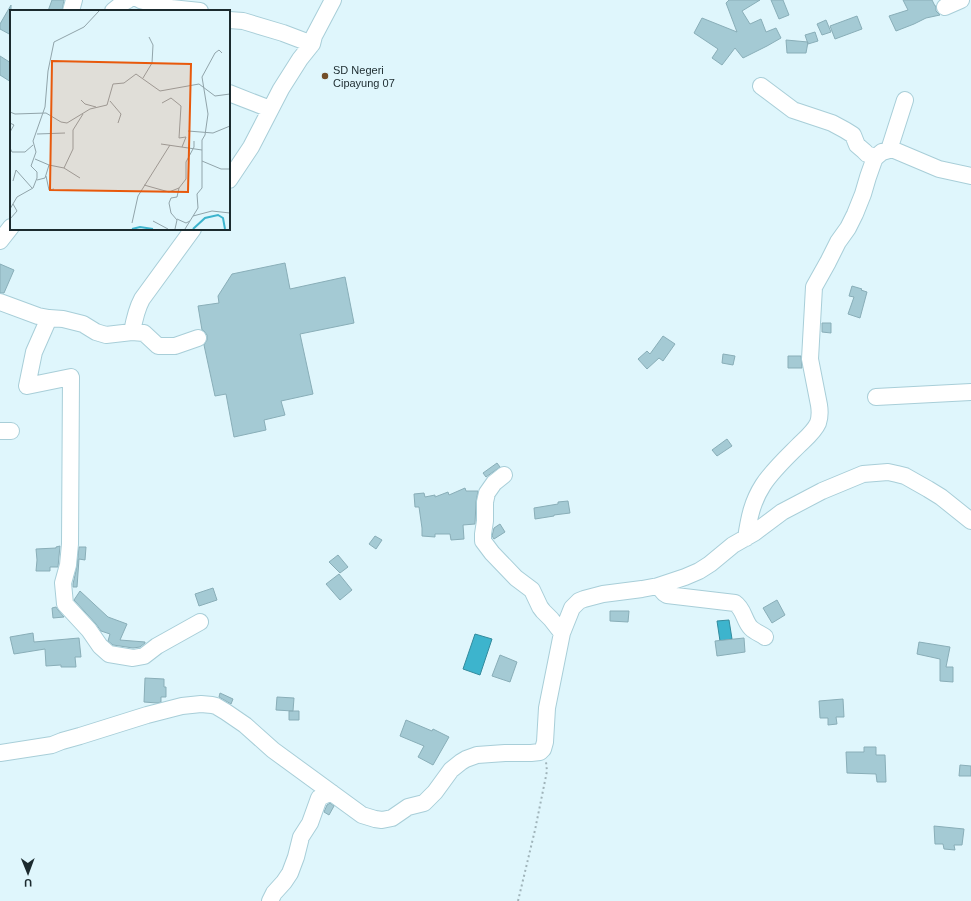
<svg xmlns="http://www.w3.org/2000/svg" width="971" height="901" viewBox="0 0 971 901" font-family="Arial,sans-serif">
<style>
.water{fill:#3db4cd;stroke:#338b9d}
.building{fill:#a4cad4;stroke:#89aeb8}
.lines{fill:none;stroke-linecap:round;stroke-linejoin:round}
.minor-casing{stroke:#a8ced8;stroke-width:18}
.path{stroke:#9fb3b9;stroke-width:2;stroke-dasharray:2 3;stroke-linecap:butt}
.minor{stroke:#fff;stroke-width:16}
.poi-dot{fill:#724e28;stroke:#dff6fc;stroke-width:1.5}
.labels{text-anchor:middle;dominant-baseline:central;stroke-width:3;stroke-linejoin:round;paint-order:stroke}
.poi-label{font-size:11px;fill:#1b2a2e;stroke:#dff6fc;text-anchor:start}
.inset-river{fill:none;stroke:#3db4cd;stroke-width:2}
.inset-road{fill:none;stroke:#91a4aa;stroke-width:1}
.view{fill:#e8590c;fill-opacity:0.15;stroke:#e8590c;stroke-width:2}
.inset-edge{fill:none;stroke:#1b2a2e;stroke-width:2}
</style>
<rect width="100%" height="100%" fill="#dff6fc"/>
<path class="water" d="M 729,620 L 732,639 L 720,641 L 717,621 Z
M 475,634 L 492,639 L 480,675 L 463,669 Z"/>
<path class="building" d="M 52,0 L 64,0 L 62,11 L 48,11 Z
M 729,0 L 760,0 L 742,11 L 750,24 L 761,19 L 766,32 L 776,28 L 781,38 L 767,46 L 743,58 L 735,48 L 722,65 L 712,58 L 718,49 L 694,33 L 702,18 L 737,32 L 726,3 Z
M 771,0 L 783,0 L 789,15 L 779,19 Z
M 903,0 L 932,0 L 935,6 L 936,6 L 936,11 L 940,15 L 926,18 L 914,24 L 896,31 L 889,16 L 908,10 Z
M 11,5 L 11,35 L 0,29 L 0,24 Z
M 857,16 L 862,29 L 835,39 L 830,26 Z
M 826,20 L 831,32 L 822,35 L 817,24 Z
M 815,32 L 818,41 L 808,44 L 805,35 Z
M 786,40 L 808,42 L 806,53 L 787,53 Z
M 0,56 L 11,63 L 11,82 L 0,75 Z
M 285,263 L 290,289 L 345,277 L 354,323 L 300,334 L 313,394 L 281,401 L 285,415 L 264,420 L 266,430 L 234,437 L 226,394 L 215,396 L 204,345 L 207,340 L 207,335 L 204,331 L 202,330 L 198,306 L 219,303 L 218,296 L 232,274 Z
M 0,264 L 14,270 L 4,293 L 0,293 Z
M 852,286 L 862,289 L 861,290 L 867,292 L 860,318 L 848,314 L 854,297 L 849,296 Z
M 822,323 L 831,323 L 831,333 L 822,332 Z
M 663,336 L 675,344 L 663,361 L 659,358 L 647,369 L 638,359 L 647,351 L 650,354 Z
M 723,354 L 735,356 L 733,365 L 722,363 Z
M 788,356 L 801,356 L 802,368 L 788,368 Z
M 727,439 L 732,446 L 717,456 L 712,450 Z
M 497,463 L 500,467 L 486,477 L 483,473 Z
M 465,488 L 466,491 L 478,491 L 476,502 L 475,524 L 463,525 L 464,539 L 451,540 L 450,534 L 435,534 L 435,537 L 422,536 L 422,528 L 419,507 L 415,507 L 414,494 L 424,493 L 425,497 L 435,495 L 435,497 L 448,492 L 449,495 Z
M 568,501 L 570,513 L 554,515 L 554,516 L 535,519 L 534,508 L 558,504 L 558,502 Z
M 500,524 L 505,532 L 494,539 L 492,536 L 494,528 Z
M 375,536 L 382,540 L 376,549 L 369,544 Z
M 60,546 L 58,567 L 50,567 L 50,571 L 36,571 L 37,560 L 36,549 L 56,548 L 56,547 Z
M 79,547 L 86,547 L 85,560 L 79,559 L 77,587 L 73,587 L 73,584 L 77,566 Z
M 338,555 L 348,567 L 340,573 L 329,562 Z
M 339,574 L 352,590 L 340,600 L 326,584 Z
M 213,588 L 217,600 L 199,606 L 195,594 Z
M 80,591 L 108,617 L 127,624 L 120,640 L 145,642 L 145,643 L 140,647 L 133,648 L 113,645 L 108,641 L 110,634 L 101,631 L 96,624 L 74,600 Z
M 777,600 L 785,615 L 772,623 L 763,608 Z
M 56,607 L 58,610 L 64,617 L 53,618 L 52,608 Z
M 610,611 L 629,611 L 628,622 L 610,621 Z
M 33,633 L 34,642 L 79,638 L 81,657 L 75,657 L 76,667 L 61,667 L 61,665 L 46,666 L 45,649 L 14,654 L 10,637 Z
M 744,638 L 745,652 L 717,656 L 715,641 Z
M 919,642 L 950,647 L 946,667 L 953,667 L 953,682 L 940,681 L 940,659 L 917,654 Z
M 500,655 L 517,662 L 510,682 L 492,676 Z
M 145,678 L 164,679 L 164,687 L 166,687 L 166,697 L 161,697 L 161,702 L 157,703 L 144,702 Z
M 220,693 L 233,699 L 231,704 L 219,697 Z
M 277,697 L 294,698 L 293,711 L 276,710 Z
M 843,699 L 844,717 L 836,717 L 837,724 L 828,725 L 828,718 L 820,718 L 819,701 Z
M 289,711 L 299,711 L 299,720 L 289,720 Z
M 406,720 L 432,731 L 433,729 L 449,737 L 433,765 L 418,757 L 424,746 L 400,736 Z
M 864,747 L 876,747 L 876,755 L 885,755 L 886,782 L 877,782 L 876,774 L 847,773 L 846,752 L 864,752 Z
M 960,765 L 971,766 L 971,776 L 959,776 Z
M 330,803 L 334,806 L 329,815 L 324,812 L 327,805 Z
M 934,826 L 964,829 L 962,845 L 954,845 L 955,850 L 944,849 L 943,844 L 935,844 Z"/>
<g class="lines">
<defs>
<path id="minor" d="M 140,0 L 171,8 L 200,11
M 945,7 L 961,0
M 71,11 L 74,0
M 113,11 L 124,2 L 128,0
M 229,20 L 243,21 L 283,33 L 312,44
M 761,86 L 793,110 L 832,123 L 845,130 L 853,135 L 857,145 L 864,151 L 867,154 L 876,157
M 229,93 L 270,109
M 889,150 L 905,100
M 229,180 L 251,147 L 281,89 L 300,59 L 312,44 L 314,36 L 333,0
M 0,241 L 11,227
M 0,302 L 38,316 L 49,318 L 63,319 L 83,324 L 96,332 L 106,335 L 132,332 L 144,333 L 158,346 L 175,346 L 198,338
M 49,318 L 34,352 L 27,386 L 71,377 L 70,544 L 68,565 L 63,583 L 65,604 L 89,630 L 100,646 L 109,654 L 133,658 L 144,656 L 157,646 L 200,622
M 132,332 C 134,321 136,310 142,299 L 193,229
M 876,397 L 971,392
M 0,431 L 11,431
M 504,475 L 494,483 L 487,493 L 485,502 L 485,521 L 483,534 L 483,541 L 492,553 L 516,578 L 532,590 L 540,607 L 543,611 L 551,619 L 562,633
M 746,538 C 749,518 752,502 763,485 C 772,471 786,458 798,446 C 805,439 814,432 818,423 C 820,417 820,411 819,405 L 810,359 L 814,287 L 828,262 L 838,242 L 848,228 L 855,214 L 863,194 L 868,177 L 874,160 L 876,157 L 882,152 L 889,150 L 894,150 L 939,169 L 971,176
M 658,586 L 664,593 L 667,595 L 735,603 C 744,609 744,621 751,628 C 755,632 761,634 765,637
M 0,753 L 52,745 L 62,741 L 80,736 L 147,715 L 182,706 L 201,704 L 212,705 L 216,706 L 226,712 L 245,725 L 273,750 L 362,815 L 375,819 L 382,820 L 392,818 L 408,807 L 424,803 L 435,792 L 451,770 L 461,762 L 466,759 L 477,755 L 505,753 L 531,753 L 540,752 L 543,749 L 545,742 L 547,708 L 562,633 L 572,608 L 579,601 L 584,599 L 603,594 L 642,589 L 658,586 L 685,577 L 699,571 L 710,564 L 733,545 L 754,533 L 782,512 L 822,491 L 863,474 L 888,472 L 897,474 L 905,476 L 928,489 L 941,497 L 971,521
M 270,901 L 274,893 L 284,882 L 290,873 L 296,857 L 301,837 L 310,823 L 319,798 L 331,792"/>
</defs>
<use href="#minor" class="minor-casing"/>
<path class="path" d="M 518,901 L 535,830 L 547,771 L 546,762"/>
<use href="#minor" class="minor"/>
</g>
<circle class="poi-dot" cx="325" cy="76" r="4"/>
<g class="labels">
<g class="poi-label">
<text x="333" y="70">SD Negeri<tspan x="333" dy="13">Cipayung 07</tspan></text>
</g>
</g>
<g transform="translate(10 10)">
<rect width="220" height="220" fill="#dff6fc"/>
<path class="inset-river" d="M 122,219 L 130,217 L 143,219M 183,219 L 195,208 L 208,205 L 213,208 L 215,219"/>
<path class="inset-road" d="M 133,68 L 142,53 L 143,35 L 139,27M 71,90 L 75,94 L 86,97M 100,91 L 111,104 L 108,113M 152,93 L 161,88 L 171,96 L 169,128 L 176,127 L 172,137M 0,102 L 5,104 L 36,103 L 51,112 L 57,113 L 80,99 L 97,95 L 103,74 L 114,73 L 126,64 L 150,81 L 189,74 L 205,86 L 220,84M 0,113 L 4,115 L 0,122M 178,121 L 203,123 L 220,116M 27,124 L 55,123M 151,134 L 192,140M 0,138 L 2,142 L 15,142 L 23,135M 25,149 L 39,155M 192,151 L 211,159 L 220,159M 54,158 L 70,168M 36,166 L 39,180 L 44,179M 27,170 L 35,168 L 39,155 L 54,158 L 63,139 L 63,120 L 73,104M 3,171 L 6,160 L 22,178M 134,175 L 159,182 L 169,178 L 176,169 L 176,152 L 184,137 L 184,131M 0,199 L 7,187 L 23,178 L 27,168 L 27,162 L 21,156 L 26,142 L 23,131 L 35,97 L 38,61 L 44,32 L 74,17 L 89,1M 183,206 L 202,201 L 220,203M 0,209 L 7,201 L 3,194M 167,209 L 176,213 L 180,211M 143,211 L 158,219M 122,213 L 128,186 L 160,135M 165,219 L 167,210 L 161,203 L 159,193 L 161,188 L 167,187 L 169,178M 175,219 L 188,198 L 187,184 L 192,178 L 192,130 L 195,125 L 198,104 L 192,67 L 205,43 L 209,40 L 212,43"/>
<path class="view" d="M 42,51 L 181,54 L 178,182 L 40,180 Z"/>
<rect width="220" height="220" class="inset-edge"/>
</g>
<g transform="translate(28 873) rotate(179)" stroke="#dff6fc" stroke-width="3" paint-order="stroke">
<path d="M0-3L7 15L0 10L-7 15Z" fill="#1b2a2e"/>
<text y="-6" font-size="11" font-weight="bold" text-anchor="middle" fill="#1b2a2e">U</text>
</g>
</svg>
